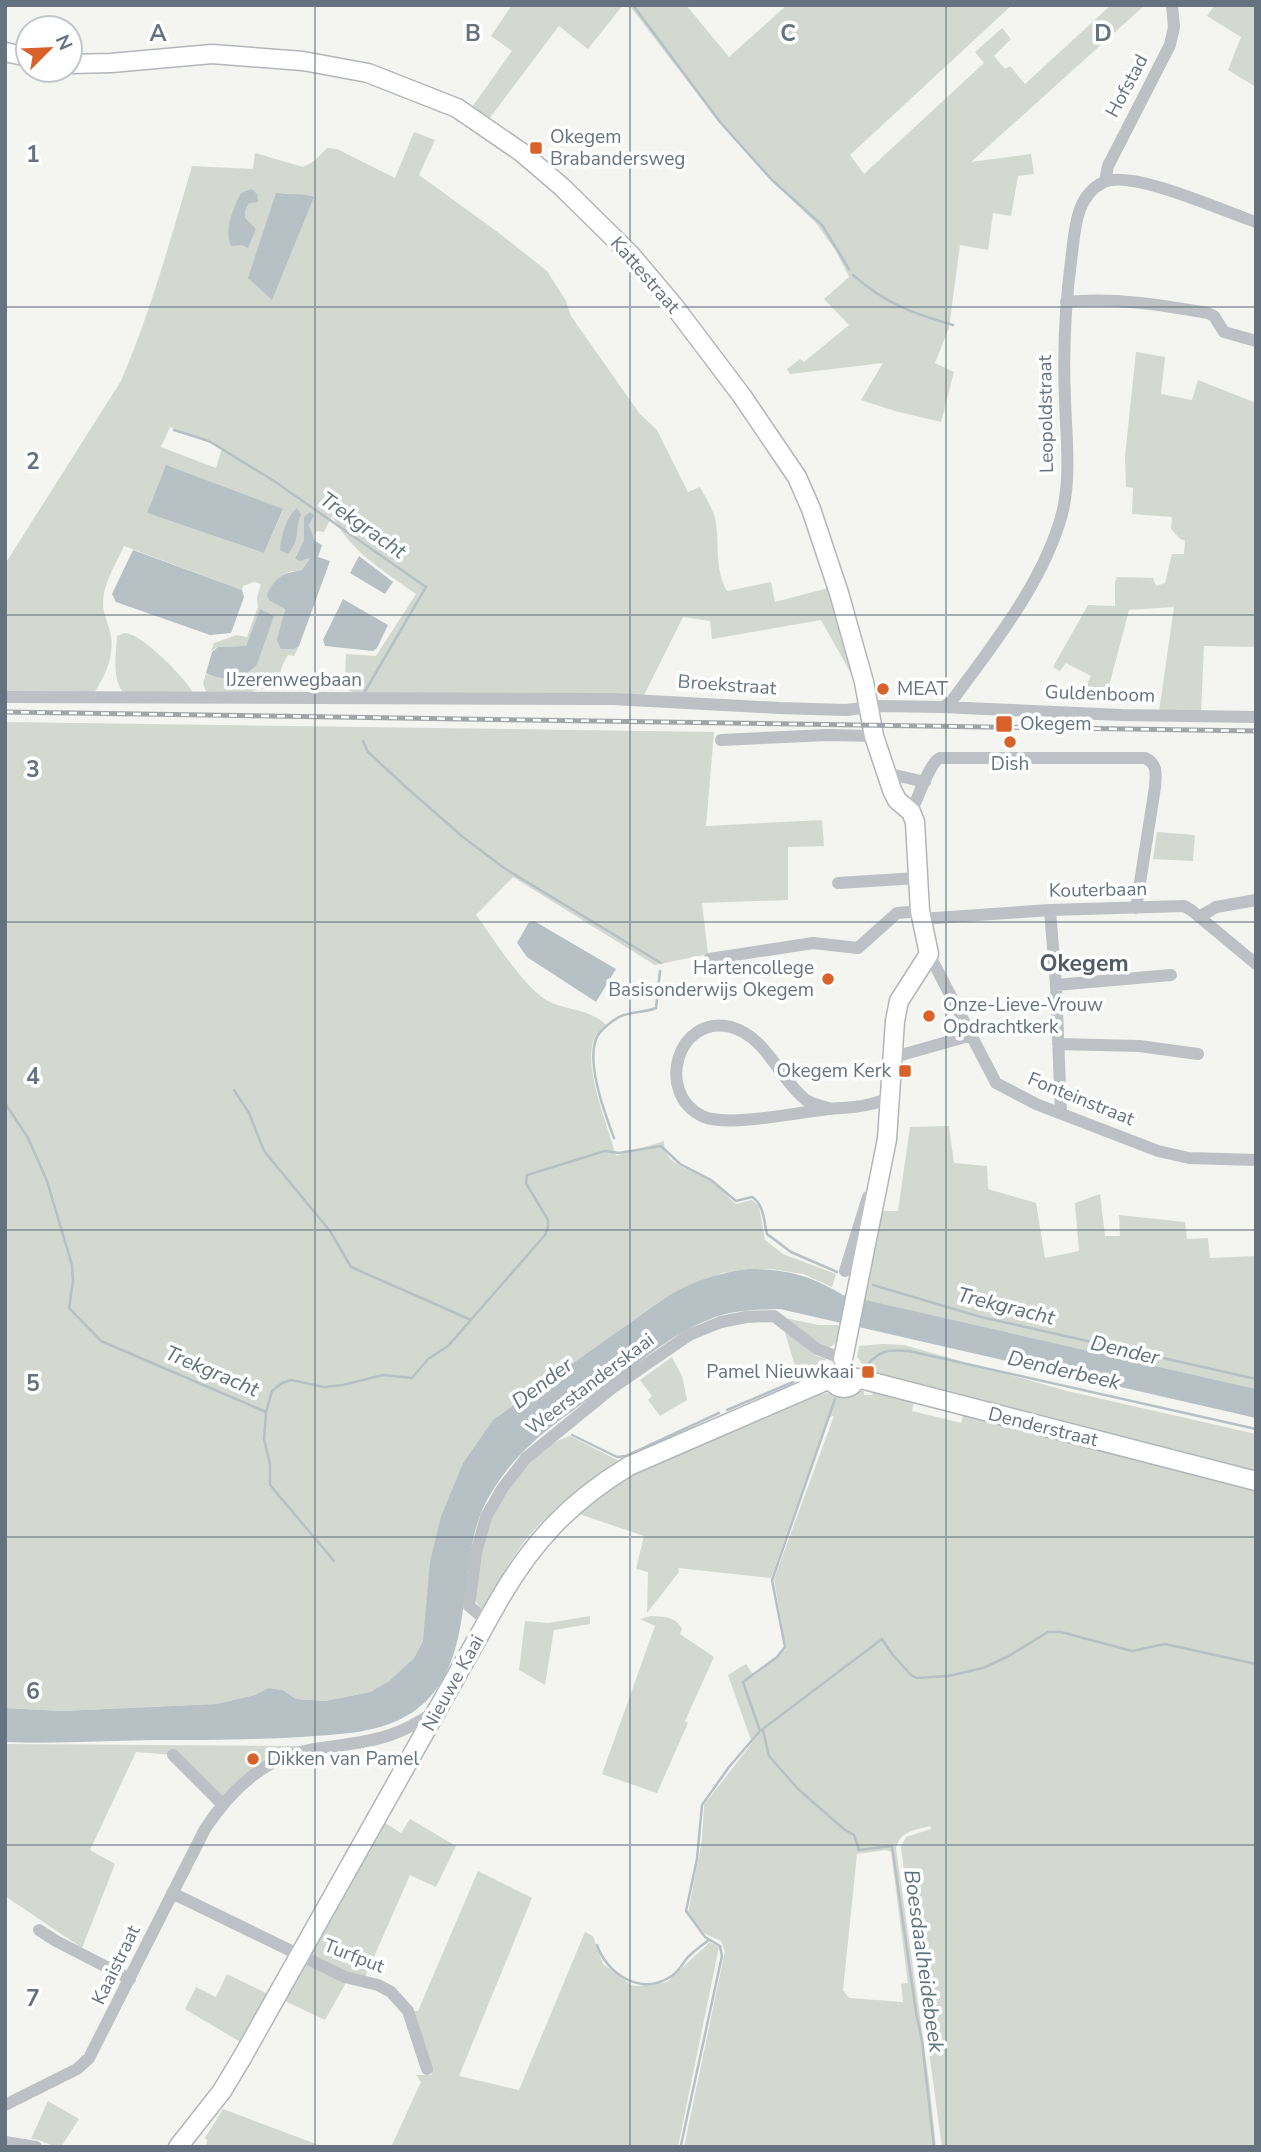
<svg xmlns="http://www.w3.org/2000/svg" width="1261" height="2152" viewBox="0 0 1261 2152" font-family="'Nunito Sans',sans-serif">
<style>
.green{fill:#d3d9d0;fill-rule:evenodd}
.water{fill:#b6c0c5}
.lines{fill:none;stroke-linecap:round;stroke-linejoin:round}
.stream{stroke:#b6c0c5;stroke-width:2.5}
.secondary-casing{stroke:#b2b6ba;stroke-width:21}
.street{stroke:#bdc0c4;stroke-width:12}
.secondary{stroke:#fff;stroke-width:18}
.rail-casing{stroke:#a1a5ab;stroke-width:5}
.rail{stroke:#fff;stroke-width:2.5;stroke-dasharray:8;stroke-linecap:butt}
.grid{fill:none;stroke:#657280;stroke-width:2;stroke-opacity:0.55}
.poi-dot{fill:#d9622b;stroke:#fff;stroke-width:2.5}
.labels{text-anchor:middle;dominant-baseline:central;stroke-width:7;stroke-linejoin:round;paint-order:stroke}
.street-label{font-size:19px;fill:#657280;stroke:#fff}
.poi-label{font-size:19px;fill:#657280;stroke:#fff;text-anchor:start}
.water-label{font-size:21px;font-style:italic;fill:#60737d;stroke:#fff}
.quarter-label{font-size:23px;font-weight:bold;fill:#525b66;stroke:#fff}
.grid-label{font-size:23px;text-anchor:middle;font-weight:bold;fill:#657280;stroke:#fff;stroke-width:7;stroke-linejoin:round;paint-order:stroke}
</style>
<rect width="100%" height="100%" fill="#f4f4f0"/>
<path class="green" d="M 512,5 L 623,5 L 588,49 L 559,26 L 489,119 L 472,107 L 512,51 L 491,36 Z
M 629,5 L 686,5 L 729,57 L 787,5 L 1012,5 L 850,155 L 864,174 L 984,63 L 975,52 L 1002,28 L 1011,39 L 994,56 L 1005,69 L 1010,66 L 1025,84 L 1111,5 L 1145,5 L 971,162 L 1031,154 L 1034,174 L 1018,176 L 1011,216 L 993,213 L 988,250 L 960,245 L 949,328 L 935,363 L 954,372 L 941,422 L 895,411 L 861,400 L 883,363 L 790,374 L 787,369 L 800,359 L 804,362 L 849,325 L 824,299 L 849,277 L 836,251 L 816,223 L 766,175 L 719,122 Z
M 1215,5 L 1256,5 L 1256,87 L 1228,70 L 1241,37 L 1207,16 Z
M 414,132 L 435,140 L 419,175 L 499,233 L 547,271 L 566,301 L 571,316 L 639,413 L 657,430 L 688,492 L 700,487 C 705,497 712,507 715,518 C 720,543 714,568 727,591 L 771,582 L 775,602 L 832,587 L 858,686 L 821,620 L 712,639 L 710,621 L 683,617 L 643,697 L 361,697 L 343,687 L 345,680 L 346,654 L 376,656 L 416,594 C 384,571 351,552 332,516 L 324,532 L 317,531 L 313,537 L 309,525 L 304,525 L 304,540 L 295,557 L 311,556 L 302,570 L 288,572 L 275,603 L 285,608 L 283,617 L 290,648 L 294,649 L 299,646 L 294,656 L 288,655 C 281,666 279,675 278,688 L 256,689 L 250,694 L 207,693 L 203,684 L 206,673 C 223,682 234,677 252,670 L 260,610 L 246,646 L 218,647 L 211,651 L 214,643 L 237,635 L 247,637 L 258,607 L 257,597 L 261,584 L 254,582 L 243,586 L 242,590 L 124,546 C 116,564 103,583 103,603 C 103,614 109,625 111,636 C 114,658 105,676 94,693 L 5,696 L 5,564 L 121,381 C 151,311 171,238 192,166 L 253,169 L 255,153 L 303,167 L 314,161 L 327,148 L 337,149 L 395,178 ZM 170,427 L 222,448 L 216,468 L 161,447 ZM 166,466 L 283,510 L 264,553 L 147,513 Z
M 1136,352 L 1165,357 L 1161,394 L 1192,400 L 1198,380 L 1256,403 L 1256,647 L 1204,646 L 1201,714 L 1159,712 L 1174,607 L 1129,610 L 1108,690 L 1086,686 L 1091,676 L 1066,663 L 1060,671 L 1053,667 L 1088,605 L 1115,606 L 1115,582 L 1117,577 L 1153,578 L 1156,586 L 1165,583 L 1172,554 L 1184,554 L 1185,541 L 1179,538 L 1171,529 L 1172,517 L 1132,514 L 1133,488 L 1126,487 L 1125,456 Z
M 124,633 C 141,632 186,679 194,694 L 133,695 L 122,691 C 112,676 116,654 117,636 Z
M 5,722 L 714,732 L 706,826 L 822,820 L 824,846 L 788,847 L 788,900 L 702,903 L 708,954 L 655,965 L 513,877 L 476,915 C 494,939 522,985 546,1000 C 565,1011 590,1008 606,1025 C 602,1028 597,1033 595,1037 C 581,1064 609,1128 616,1156 L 664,1141 C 663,1167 695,1169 712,1181 C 721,1188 727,1197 736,1204 L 752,1200 L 759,1206 L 765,1240 L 783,1254 L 836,1274 L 832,1287 L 803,1274 L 772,1269 L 748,1269 L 722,1273 L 665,1298 L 494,1419 L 463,1463 L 441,1516 L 423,1641 L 414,1658 L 389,1681 L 370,1692 L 325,1701 L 296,1699 L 283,1690 L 268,1688 L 255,1695 L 216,1704 L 62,1711 L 5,1708 Z
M 1157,832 L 1195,835 L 1193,861 L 1153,859 Z
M 949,1126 L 954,1163 L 987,1166 L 988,1189 L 1036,1203 L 1045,1258 L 1079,1251 L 1075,1203 L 1100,1194 L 1105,1236 L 1120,1236 L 1119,1215 L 1185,1222 L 1187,1239 L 1208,1238 L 1210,1258 L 1256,1256 L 1256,1389 L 863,1300 L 882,1211 L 898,1211 L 910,1127 Z
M 781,1317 L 818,1325 L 838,1325 L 840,1327 C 838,1337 838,1346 826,1348 Z
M 784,1329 L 816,1356 L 826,1359 L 819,1372 L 798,1376 Z
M 883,1344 L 904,1345 L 1067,1391 L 1256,1434 L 1256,1472 L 964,1400 L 880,1375 L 867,1370 L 857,1357 L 859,1346 Z
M 672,1357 L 682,1376 L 687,1400 L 660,1416 L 648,1400 L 652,1396 L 640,1380 Z
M 853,1391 L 864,1391 L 864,1395 L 872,1395 L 874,1391 L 889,1393 L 914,1402 L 912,1411 L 961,1423 L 964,1413 L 1256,1488 L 1256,2147 L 942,2147 L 901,1847 L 906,1837 L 931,1829 L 930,1826 C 915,1830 899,1831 896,1849 L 929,2081 L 936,2147 L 684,2147 L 725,1951 L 721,1941 L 705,1934 L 688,1913 L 702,1840 L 704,1805 L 752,1743 L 728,1675 L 746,1664 L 754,1676 L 786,1649 L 774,1579 L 834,1416 L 828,1417 L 771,1578 L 678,1568 L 679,1572 L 647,1613 L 648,1572 L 636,1569 L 644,1536 L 573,1512 L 622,1476 L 798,1399 L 818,1394 ZM 886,1850 L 891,1852 L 908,1983 L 901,1984 L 903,2002 L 849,1998 L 843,1990 L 857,1854 Z
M 570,1436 L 619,1461 C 589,1481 559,1504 534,1530 C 514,1552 499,1581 484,1608 L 481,1608 C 472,1601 476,1589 476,1578 C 478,1554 485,1520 499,1500 C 505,1491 513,1483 520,1475 C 535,1456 547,1443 570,1436 Z
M 590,1616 L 590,1624 L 554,1630 L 545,1685 L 519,1670 L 525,1621 L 548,1623 Z
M 651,1616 C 663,1617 676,1616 682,1629 L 680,1634 L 714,1657 L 685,1721 L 688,1723 L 657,1793 L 602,1774 L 655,1626 L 640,1619 Z
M 5,1744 L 298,1746 L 298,1749 L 222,1804 L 173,1755 L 136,1752 L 90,1850 L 115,1864 L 82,1948 L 5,1896 Z
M 410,1819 L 456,1846 L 436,1887 L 410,1875 L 365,1977 L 351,1974 L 312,1956 L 309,1949 L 382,1821 L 401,1833 Z
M 478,1871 L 532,1898 L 459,2076 L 519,2090 L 585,1932 L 593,1936 L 603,1964 L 631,1985 L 637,1986 L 667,1982 L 710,1942 L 719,1947 L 678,2147 L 391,2147 L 421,2082 L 416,2075 L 432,2075 L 411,2011 L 418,2011 Z
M 307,1963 L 347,1981 L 325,2020 L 281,1999 L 303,1964 Z
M 227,1974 L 270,1995 L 242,2043 L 185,2009 L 196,1987 L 216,1997 Z
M 48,2101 L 79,2119 L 61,2147 C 50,2147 42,2139 31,2139 Z
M 223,2109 L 324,2147 L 206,2147 L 207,2140 L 205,2138 Z"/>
<path class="water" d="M 252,189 L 257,194 L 258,202 L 249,203 L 245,210 L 245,218 L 256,229 L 248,248 L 242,245 L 231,246 C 224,229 233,209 241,193 Z
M 276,193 C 289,195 302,193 314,197 L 272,300 L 248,278 Z
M 166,465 L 283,509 L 264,553 L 147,513 Z
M 297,508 L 301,515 C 293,531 303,535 288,554 L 280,550 C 281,536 286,517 297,508 Z
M 310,512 L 314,515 L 309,525 L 315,541 L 322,545 L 318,557 L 330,561 L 299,646 L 294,649 L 281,649 L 277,640 L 285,609 L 269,600 L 267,595 C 275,577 283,573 302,570 L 310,558 L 300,561 L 295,558 L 304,540 L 304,517 Z
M 133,550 L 242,590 L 244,597 L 231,633 L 210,635 L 116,602 L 112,594 Z
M 359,556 L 393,582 L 385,594 L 350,573 Z
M 343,599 L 388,625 L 377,648 L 373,651 L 325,646 L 323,640 Z
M 260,609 L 274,616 L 257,664 C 244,680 223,682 206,673 L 212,652 L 218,647 L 246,646 Z
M 534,921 L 616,969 L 596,1002 L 527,957 L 517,943 L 529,922 Z
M 748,1269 C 786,1269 810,1275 843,1295 L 1256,1389 L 1256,1418 L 780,1309 C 755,1310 731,1310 708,1320 C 670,1335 638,1364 606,1387 C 577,1408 544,1429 519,1456 C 505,1471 489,1493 481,1513 C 456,1576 477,1668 413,1712 C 380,1734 339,1734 301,1737 C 252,1740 202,1740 153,1740 C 104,1741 54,1744 5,1742 L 5,1708 L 62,1711 L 216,1704 L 255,1695 L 268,1688 L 283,1690 L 296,1699 L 325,1701 L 370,1692 L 389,1681 L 414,1658 L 423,1641 L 430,1562 L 441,1516 L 463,1463 L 486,1430 L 494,1419 L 665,1298 C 691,1282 717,1273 748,1269 Z"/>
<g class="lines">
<path class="stream" d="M 633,5 L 720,122 L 772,180 L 822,225 L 849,269
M 853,275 C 886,304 912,313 953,325
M 174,430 L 209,441 L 274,481 L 426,587 L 364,693
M 363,741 L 368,752 L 407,788 L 463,837 L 504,868 L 661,963
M 234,1090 L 249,1113 L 264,1151 L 330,1231 L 351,1267 L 469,1319
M 5,1103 L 28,1138 L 47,1181 L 72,1265 L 73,1281 L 69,1308 L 101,1341 L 266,1412 L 272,1391 L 282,1383 L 291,1380 L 324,1387 L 343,1385 L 383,1375 L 412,1378 L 428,1359 L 448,1346 L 545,1235 L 548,1227 L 548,1220 L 526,1183 L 527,1175 L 605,1151 L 619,1153 L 661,1146 L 680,1164 L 711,1180 L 736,1201 L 752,1197 C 764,1204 764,1222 767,1234 L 791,1252 L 837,1272
M 614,1138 C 605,1114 584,1059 598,1035 C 602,1029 612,1021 619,1017 C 631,1011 644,1013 656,1008 L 660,971
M 873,1285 L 981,1317 L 1256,1379
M 869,1363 C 882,1349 890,1350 909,1351 L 1256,1429
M 727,1410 L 793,1382
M 266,1413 L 264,1439 L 270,1464 L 270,1485 L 334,1561
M 572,1435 L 617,1457 L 626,1456 L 719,1413
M 763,1730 L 769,1756 L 798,1789 L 845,1830 L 854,1835 L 859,1850 L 892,1846 L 916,2012 L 922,2041 L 934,2147
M 760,1731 L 882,1639 L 892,1654 L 911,1675 L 917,1678 L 948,1676 L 983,1668 L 1007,1657 L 1048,1632 L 1061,1632 L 1132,1651 L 1165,1644 L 1256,1664
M 597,1945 C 607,1974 640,1996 670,1977 C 678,1973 682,1964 688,1957 C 694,1951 702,1945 709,1940
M 681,2145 L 722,1956 L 720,1946 L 705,1937 L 686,1911 L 697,1859 L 702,1805 L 729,1767 L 760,1731 L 743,1682 L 777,1657 L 785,1647 L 772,1580 L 835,1399"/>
<defs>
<path id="secondary" d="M 5,52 L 28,57
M 70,64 L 111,63 L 212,54 L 303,61 L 368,73 L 457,108 L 521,152 L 562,187 L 631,255 L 674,306 L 742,396 L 797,477 L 811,509 L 839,593 L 864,682 L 874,736 L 892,790 L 897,800 L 911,812 L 915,822 L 920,911 L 929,954 L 899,1001 L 895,1021 L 887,1139 L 843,1359
M 857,1378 L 1256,1481
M 830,1379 C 838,1391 851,1391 857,1378
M 178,2147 L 222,2091 L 243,2056 L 499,1600 C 533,1541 571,1501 629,1466 L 830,1379"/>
</defs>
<use href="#secondary" class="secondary-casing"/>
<path class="street" d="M 1105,181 L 1108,166 L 1170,45 L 1174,27 L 1172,5
M 1066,302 C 1114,297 1161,305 1208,313 L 1214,316 L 1224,332 L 1256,341
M 5,697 L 613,699 L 779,708 L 846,710 L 879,706 L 943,707 L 1121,715 L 1256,717
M 943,707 L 951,702 C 993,645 1046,579 1063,510 C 1071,474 1066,435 1065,399 C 1063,352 1065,307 1071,261 C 1075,233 1074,196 1104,182 C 1132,169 1225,212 1256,222
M 721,740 L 827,735 L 874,736
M 886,773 L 925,782
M 911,812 C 918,799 929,763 940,758 L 1145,758 C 1158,764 1156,774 1155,787 L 1136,908
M 838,883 L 918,878
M 1050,910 L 1056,985 L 1061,1113
M 1199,917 L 1216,907 L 1256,900
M 921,919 L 1050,910 L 1184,906 L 1191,910 L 1256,964
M 929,954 L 996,1083 L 1036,1104 L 1158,1151 L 1189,1158 L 1256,1160
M 709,959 L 813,943 L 858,948 L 897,913 L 920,911
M 1056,985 L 1171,975
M 1058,1044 L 1139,1046 L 1198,1054
M 894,1057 L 972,1035
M 831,1109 C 823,1106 813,1105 806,1100 C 779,1079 767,1037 731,1027 C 677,1014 655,1093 702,1116 C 726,1128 800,1112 829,1109 C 841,1108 854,1108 866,1105 C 874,1104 883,1100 891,1098
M 845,1271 L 868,1197
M 487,1621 L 469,1606 L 476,1553 L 486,1517 L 502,1489 L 526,1458 L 612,1388 L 689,1335 L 721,1322 L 746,1317 L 774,1316 L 817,1349 L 843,1359
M 173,1755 L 222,1804
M 172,1893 L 345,1977 L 378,1985 L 391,1992 L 408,2011 L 427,2069
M 39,1930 L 56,1941 L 130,1979
M 5,2105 L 77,2069 L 89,2058 L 205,1829 C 228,1794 258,1763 300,1752 C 329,1745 362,1745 390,1735 C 406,1730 419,1722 433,1713
M 5,2142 L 36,2147"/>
<use href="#secondary" class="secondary"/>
<defs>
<path id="rail" d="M 5,712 L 1256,731"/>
</defs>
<use href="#rail" class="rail-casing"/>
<use href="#rail" class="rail"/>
</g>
<path class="grid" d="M 315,5 L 315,2147M 630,5 L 630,2147M 946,5 L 946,2147M 5,307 L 1256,307M 5,615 L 1256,615M 5,922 L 1256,922M 5,1230 L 1256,1230M 5,1537 L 1256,1537M 5,1845 L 1256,1845"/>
<g class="poi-dot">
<rect x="529" y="141" width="14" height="14" rx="3.5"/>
<circle cx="883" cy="689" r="7"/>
<rect x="995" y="715" width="18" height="18" rx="3.5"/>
<circle cx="1010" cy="742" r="7"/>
<circle cx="828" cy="979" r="7"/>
<circle cx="929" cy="1016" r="7"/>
<rect x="898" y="1064" width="14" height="14" rx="3.5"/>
<rect x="861" y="1365" width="14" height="14" rx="3.5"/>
<circle cx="253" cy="1759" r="7"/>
</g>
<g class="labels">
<g class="street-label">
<text transform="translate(1127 86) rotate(-62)">Hofstad</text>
<text transform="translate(645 275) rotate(49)">Kattestraat</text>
<text transform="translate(1046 414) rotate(-91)">Leopoldstraat</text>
<text x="294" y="680">IJzerenwegbaan</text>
<text transform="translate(727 685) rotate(4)">Broekstraat</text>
<text transform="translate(1100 694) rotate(2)">Guldenboom</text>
<text transform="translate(1098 890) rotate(-1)">Kouterbaan</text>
<text transform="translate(1081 1099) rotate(22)">Fonteinstraat</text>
<text transform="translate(590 1384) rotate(-37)">Weerstanderskaai</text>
<text transform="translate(1043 1427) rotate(14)">Denderstraat</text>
<text transform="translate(453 1683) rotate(-61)">Nieuwe Kaai</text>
<text transform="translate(354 1956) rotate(21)">Turfput</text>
<text transform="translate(116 1965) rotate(-64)">Kaaistraat</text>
</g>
<g class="poi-label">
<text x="550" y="137">Okegem<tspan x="550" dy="22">Brabandersweg</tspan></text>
<text x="897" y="689">MEAT</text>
<text x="1020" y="724">Okegem</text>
<text x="1010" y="764" text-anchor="middle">Dish</text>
<text x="814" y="968" text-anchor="end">Hartencollege<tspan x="814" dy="22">Basisonderwijs Okegem</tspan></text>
<text x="943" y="1005">Onze-Lieve-Vrouw<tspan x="943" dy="22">Opdrachtkerk</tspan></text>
<text x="891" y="1071" text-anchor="end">Okegem Kerk</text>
<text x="854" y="1372" text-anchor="end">Pamel Nieuwkaai</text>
<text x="267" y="1759">Dikken van Pamel</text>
</g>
<g class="water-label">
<text transform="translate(363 525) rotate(35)">Trekgracht</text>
<text transform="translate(1006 1306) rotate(14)">Trekgracht</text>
<text transform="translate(1125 1350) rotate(13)">Dender</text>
<text transform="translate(1064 1370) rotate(13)">Denderbeek</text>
<text transform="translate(212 1371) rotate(23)">Trekgracht</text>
<text transform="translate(542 1383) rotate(-37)">Dender</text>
<text transform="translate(924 1961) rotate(82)">Boesdaalheidebeek</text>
</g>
<g class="quarter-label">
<text x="1084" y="963">Okegem</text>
</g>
</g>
<g class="grid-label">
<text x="158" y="41">A</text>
<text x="473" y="41">B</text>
<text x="788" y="41">C</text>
<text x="1103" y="41">D</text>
<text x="33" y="162">1</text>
<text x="33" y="469">2</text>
<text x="33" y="777">3</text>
<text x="33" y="1084">4</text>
<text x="33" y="1391">5</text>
<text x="33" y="1699">6</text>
<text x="33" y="2006">7</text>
</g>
<rect width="1261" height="2152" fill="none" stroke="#657280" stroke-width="14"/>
<g transform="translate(49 49) rotate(66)"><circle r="33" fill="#ffffff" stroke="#c1c7cc" stroke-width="2"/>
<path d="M0-5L12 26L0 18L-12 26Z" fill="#d9622b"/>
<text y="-10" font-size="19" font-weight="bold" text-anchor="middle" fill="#657280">N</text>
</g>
</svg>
